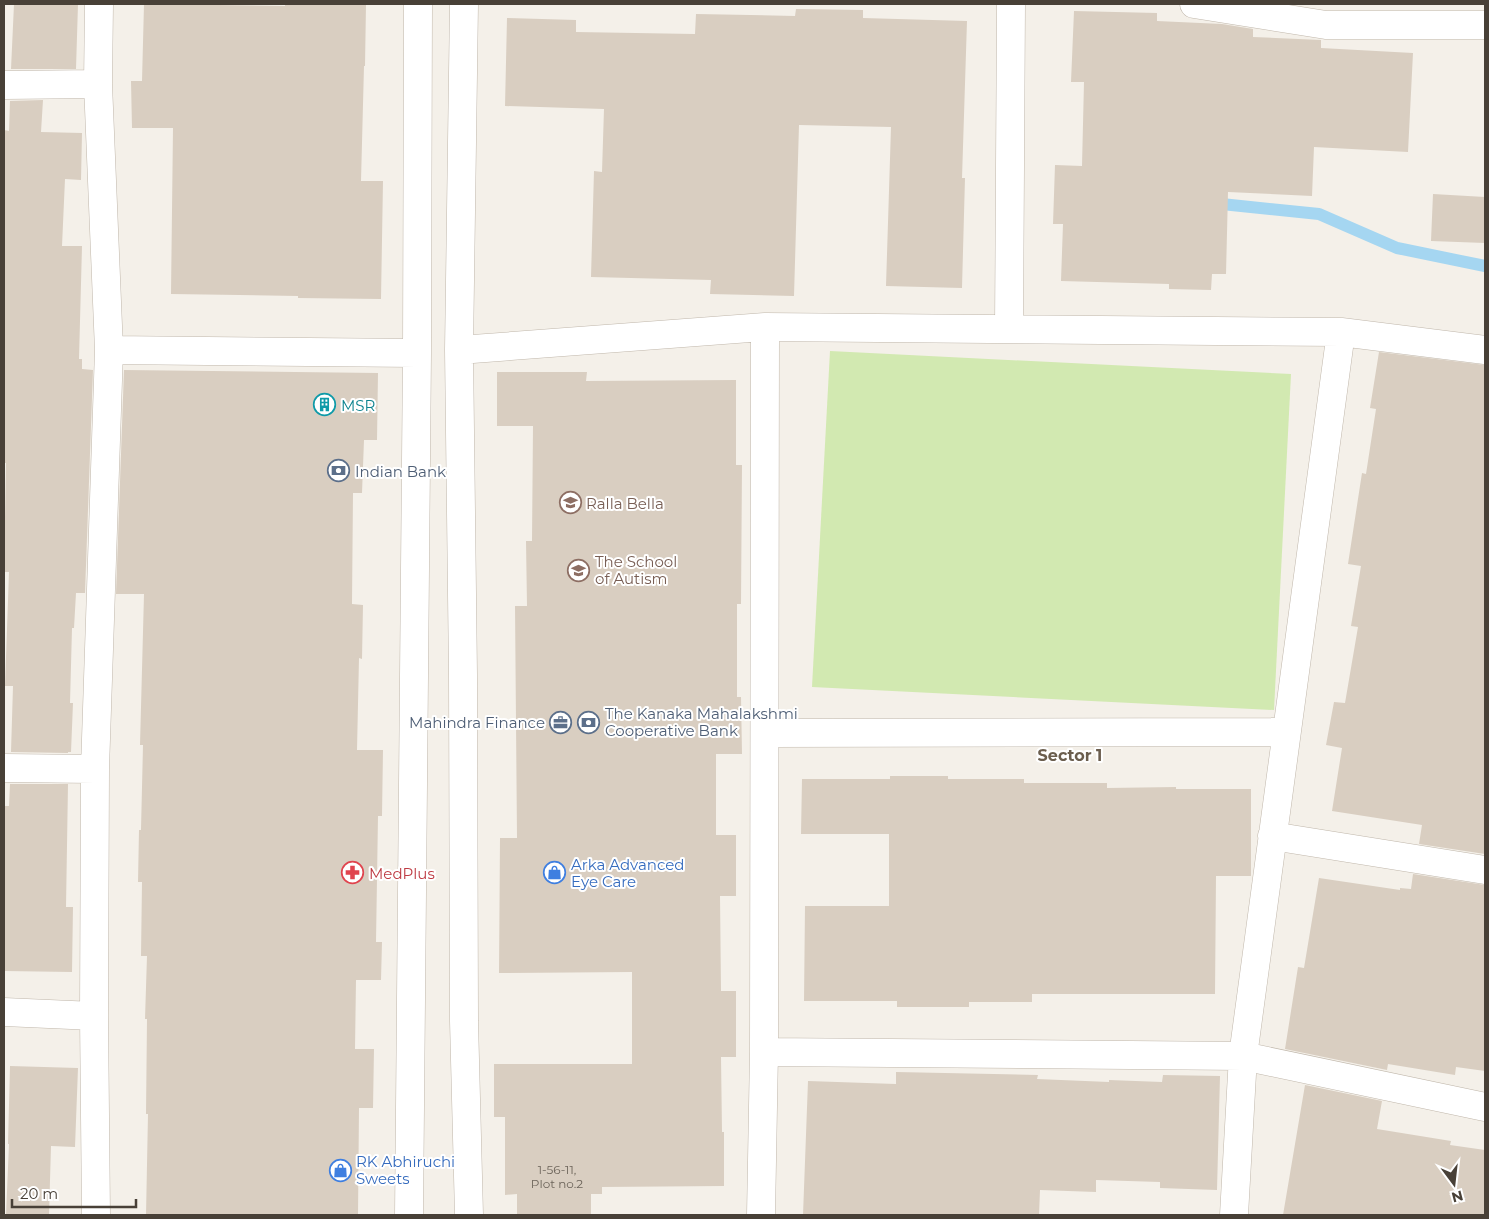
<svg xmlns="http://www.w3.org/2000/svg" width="1489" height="1219" viewBox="0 0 1489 1219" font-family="Montserrat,sans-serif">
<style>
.green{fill:#d2e9b1}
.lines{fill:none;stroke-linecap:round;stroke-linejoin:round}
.stream{stroke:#a5d6f1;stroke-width:12}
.building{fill:#d9cec1}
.minor-casing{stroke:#c0b7ab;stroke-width:29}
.minor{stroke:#fff;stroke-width:28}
.labels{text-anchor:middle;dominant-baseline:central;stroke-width:4;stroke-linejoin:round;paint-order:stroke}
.number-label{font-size:12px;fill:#6c645a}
.culture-label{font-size:15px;fill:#0d838f;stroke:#fff;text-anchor:start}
.service-label{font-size:15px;fill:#4e5e75;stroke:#fff;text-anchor:start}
.education-label{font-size:15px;fill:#785e54;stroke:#fff;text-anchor:start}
.shop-label{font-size:15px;fill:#366cbe;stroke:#fff;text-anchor:start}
.health-label{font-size:15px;fill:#be3a42;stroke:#fff;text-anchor:start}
.neighbourhood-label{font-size:16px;font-weight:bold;fill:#6b5e4e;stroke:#fff}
</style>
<rect width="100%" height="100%" fill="#f4f0e9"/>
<path class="green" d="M 830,351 L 1291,374 L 1274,710 L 812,687 Z"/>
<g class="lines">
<path class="stream" d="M 1212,203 L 1319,214 L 1397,248 L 1485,266"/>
</g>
<path class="building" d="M 14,4 L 78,4 L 76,69 L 11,69 Z
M 144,4 L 285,6 L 285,4 L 366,4 L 365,66 L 364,66 L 361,181 L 383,181 L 381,299 L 298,298 L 298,296 L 171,294 L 173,128 L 132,128 L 131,81 L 142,81 Z
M 796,9 L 863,10 L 863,18 L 967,21 L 962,178 L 965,178 L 962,288 L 886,286 L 891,127 L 799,125 L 794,296 L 710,294 L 711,280 L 591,277 L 594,171 L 602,172 L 604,109 L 505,106 L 507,18 L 576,20 L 576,32 L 695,34 L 696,14 L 795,16 Z
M 1074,11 L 1157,13 L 1157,21 L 1222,24 L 1253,29 L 1253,37 L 1321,40 L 1321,48 L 1413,53 L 1408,152 L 1314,147 L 1312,196 L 1228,192 L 1226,274 L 1212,274 L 1211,290 L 1169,289 L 1169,284 L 1061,281 L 1063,224 L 1053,224 L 1055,165 L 1082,166 L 1084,82 L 1071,82 Z
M 43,100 L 41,132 L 82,133 L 81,180 L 65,179 L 62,246 L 82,246 L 79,359 L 82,359 L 82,369 L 93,370 L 85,593 L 76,593 L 74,628 L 72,628 L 70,703 L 73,703 L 71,752 L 68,752 L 68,753 L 11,752 L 13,686 L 5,686 L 9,572 L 4,572 L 6,463 L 4,463 L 4,130 L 9,131 L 10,101 Z
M 1433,194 L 1485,197 L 1485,243 L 1431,241 Z
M 1379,352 L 1485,365 L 1485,854 L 1419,844 L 1422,825 L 1332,811 L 1342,748 L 1326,745 L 1334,702 L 1345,703 L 1358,627 L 1351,626 L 1361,566 L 1348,564 L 1362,473 L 1366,474 L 1376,409 L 1370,408 Z
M 124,370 L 378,373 L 377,440 L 364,440 L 362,493 L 353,493 L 352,604 L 363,605 L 362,659 L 359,658 L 357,750 L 383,750 L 382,816 L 378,816 L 376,942 L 382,942 L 381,980 L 356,980 L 355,1049 L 374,1049 L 373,1108 L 359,1108 L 358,1215 L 146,1215 L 148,1114 L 146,1114 L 147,1019 L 145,1019 L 147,956 L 141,956 L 142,882 L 138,882 L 139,830 L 141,830 L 143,745 L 140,745 L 144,594 L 116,594 Z
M 497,372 L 587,372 L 586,381 L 736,380 L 736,465 L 742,465 L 741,604 L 737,604 L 737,697 L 741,697 L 742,754 L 716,754 L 716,835 L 736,835 L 736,896 L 720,896 L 721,991 L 736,991 L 736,1057 L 721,1057 L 722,1132 L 724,1132 L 724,1186 L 602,1187 L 602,1194 L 591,1194 L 591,1215 L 517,1215 L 517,1194 L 505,1195 L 505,1117 L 494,1117 L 494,1064 L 632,1064 L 632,972 L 499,973 L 500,838 L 517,838 L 515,606 L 527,606 L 526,541 L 532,541 L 533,426 L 497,426 Z
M 890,776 L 948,776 L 948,779 L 1024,779 L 1024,783 L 1107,783 L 1107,788 L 1176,787 L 1176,789 L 1251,789 L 1251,876 L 1216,876 L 1215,994 L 1032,994 L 1032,1002 L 969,1002 L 969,1007 L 897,1007 L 897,1001 L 804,1001 L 805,906 L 889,906 L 889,834 L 801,834 L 802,779 L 890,779 Z
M 10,784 L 68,784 L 66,907 L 73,907 L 72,972 L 4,971 L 4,806 L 9,806 Z
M 1413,874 L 1485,885 L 1485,1071 L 1456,1067 L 1455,1075 L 1388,1064 L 1387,1070 L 1285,1049 L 1298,967 L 1304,968 L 1319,878 L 1400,890 L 1400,888 L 1411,889 Z
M 10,1066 L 78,1068 L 75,1147 L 51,1146 L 49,1215 L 6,1215 L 9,1144 L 8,1144 Z
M 896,1072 L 1038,1075 L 1037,1079 L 1109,1082 L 1109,1080 L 1162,1082 L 1163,1075 L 1220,1076 L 1217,1190 L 1160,1188 L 1160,1182 L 1096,1180 L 1096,1192 L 1040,1190 L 1039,1215 L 803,1215 L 808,1081 L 896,1084 Z
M 1305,1085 L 1382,1101 L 1377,1129 L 1451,1141 L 1450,1145 L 1485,1150 L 1485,1215 L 1283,1215 Z"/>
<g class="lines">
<defs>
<path id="minor" d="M 464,4 L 459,350 L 463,675 L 464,1021 L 469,1215
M 1194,4 L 1326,25 L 1485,25
M 4,85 L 98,84
M 1009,329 L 1011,4
M 109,350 L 417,353
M 459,350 L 765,327 L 1341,332 L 1485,350
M 765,733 L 1286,732
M 4,768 L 95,769
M 1272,836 L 1485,870
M 4,1012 L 94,1016
M 764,1052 L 1243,1056 L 1485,1107
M 96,1215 L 94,1016 L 95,769 L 109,350 L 98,84 L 99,4
M 409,1215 L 417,353 L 418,4
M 761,1215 L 764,1052 L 765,327
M 1234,1215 L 1243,1056 L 1341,332"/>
</defs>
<use href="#minor" class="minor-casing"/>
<use href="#minor" class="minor"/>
</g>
<defs>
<symbol id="building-ring" viewBox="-11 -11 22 22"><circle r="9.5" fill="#fff" stroke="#0f9aa8" stroke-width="1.5"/><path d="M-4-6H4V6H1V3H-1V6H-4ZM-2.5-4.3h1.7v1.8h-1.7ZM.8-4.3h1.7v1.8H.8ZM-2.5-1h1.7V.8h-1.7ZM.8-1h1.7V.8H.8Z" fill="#0f9aa8"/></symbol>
<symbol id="bank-ring" viewBox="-11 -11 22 22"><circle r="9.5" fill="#fff" stroke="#5c6f8a" stroke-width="1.5"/><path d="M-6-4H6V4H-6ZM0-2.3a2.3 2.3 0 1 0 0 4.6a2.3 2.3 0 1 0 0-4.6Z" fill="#5c6f8a"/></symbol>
<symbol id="school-ring" viewBox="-11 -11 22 22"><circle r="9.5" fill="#fff" stroke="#8d6e63" stroke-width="1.5"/><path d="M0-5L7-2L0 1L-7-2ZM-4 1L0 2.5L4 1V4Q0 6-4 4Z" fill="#8d6e63"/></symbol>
<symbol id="office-ring" viewBox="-11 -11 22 22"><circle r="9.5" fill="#fff" stroke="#5c6f8a" stroke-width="1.5"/><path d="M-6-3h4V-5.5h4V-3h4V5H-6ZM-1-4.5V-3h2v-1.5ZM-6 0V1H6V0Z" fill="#5c6f8a"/></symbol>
<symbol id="pharmacy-ring" viewBox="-11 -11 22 22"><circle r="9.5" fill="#fff" stroke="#e0444e" stroke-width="1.5"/><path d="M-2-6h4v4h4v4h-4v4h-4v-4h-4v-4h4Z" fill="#e0444e"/></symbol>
<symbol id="shop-ring" viewBox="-11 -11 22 22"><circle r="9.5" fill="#fff" stroke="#3f7fe0" stroke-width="1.5"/><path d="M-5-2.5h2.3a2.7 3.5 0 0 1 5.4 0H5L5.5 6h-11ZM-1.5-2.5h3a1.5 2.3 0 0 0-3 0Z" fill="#3f7fe0"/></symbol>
</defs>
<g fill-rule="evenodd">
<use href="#building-ring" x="312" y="392" width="25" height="25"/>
<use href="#bank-ring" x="326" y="458" width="25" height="25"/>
<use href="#school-ring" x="558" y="490" width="25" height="25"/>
<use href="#school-ring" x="566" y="558" width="25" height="25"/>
<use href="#office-ring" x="548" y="710" width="25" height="25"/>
<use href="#bank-ring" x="576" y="710" width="25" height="25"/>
<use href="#pharmacy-ring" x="340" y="860" width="25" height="25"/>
<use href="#shop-ring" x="542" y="860" width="25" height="25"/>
<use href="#shop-ring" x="328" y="1158" width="25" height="25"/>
</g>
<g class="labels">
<g class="number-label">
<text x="557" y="1169">1-56-11,<tspan x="557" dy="14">Plot no.2</tspan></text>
</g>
<g class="culture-label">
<text x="341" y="405">MSR</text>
</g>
<g class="service-label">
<text x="355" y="471">Indian Bank</text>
<text x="605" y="713">The Kanaka Mahalakshmi<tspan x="605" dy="17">Cooperative Bank</tspan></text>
<text x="545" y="722" text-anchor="end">Mahindra Finance</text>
</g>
<g class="education-label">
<text x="586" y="503">Ralla Bella</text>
<text x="595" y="561">The School<tspan x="595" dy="17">of Autism</tspan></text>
</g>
<g class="shop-label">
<text x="571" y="864">Arka Advanced<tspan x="571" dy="17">Eye Care</tspan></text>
<text x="356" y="1161">RK Abhiruchi<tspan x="356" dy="17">Sweets</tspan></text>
</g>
<g class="health-label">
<text x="369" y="873">MedPlus</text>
</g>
<g class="neighbourhood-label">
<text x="1070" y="755">Sector 1</text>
</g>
</g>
<rect width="1489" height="1219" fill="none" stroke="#484037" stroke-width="10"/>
<g transform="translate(1454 1184) rotate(165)" stroke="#ffffff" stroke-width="4" paint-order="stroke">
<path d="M0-4L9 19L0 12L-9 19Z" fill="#484037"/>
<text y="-8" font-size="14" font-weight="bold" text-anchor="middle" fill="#484037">N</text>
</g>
<path d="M12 1199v8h124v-8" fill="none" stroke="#484037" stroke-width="2.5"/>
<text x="20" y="1199" font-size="15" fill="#484037" stroke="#ffffff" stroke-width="4" paint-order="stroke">20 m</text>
</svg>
